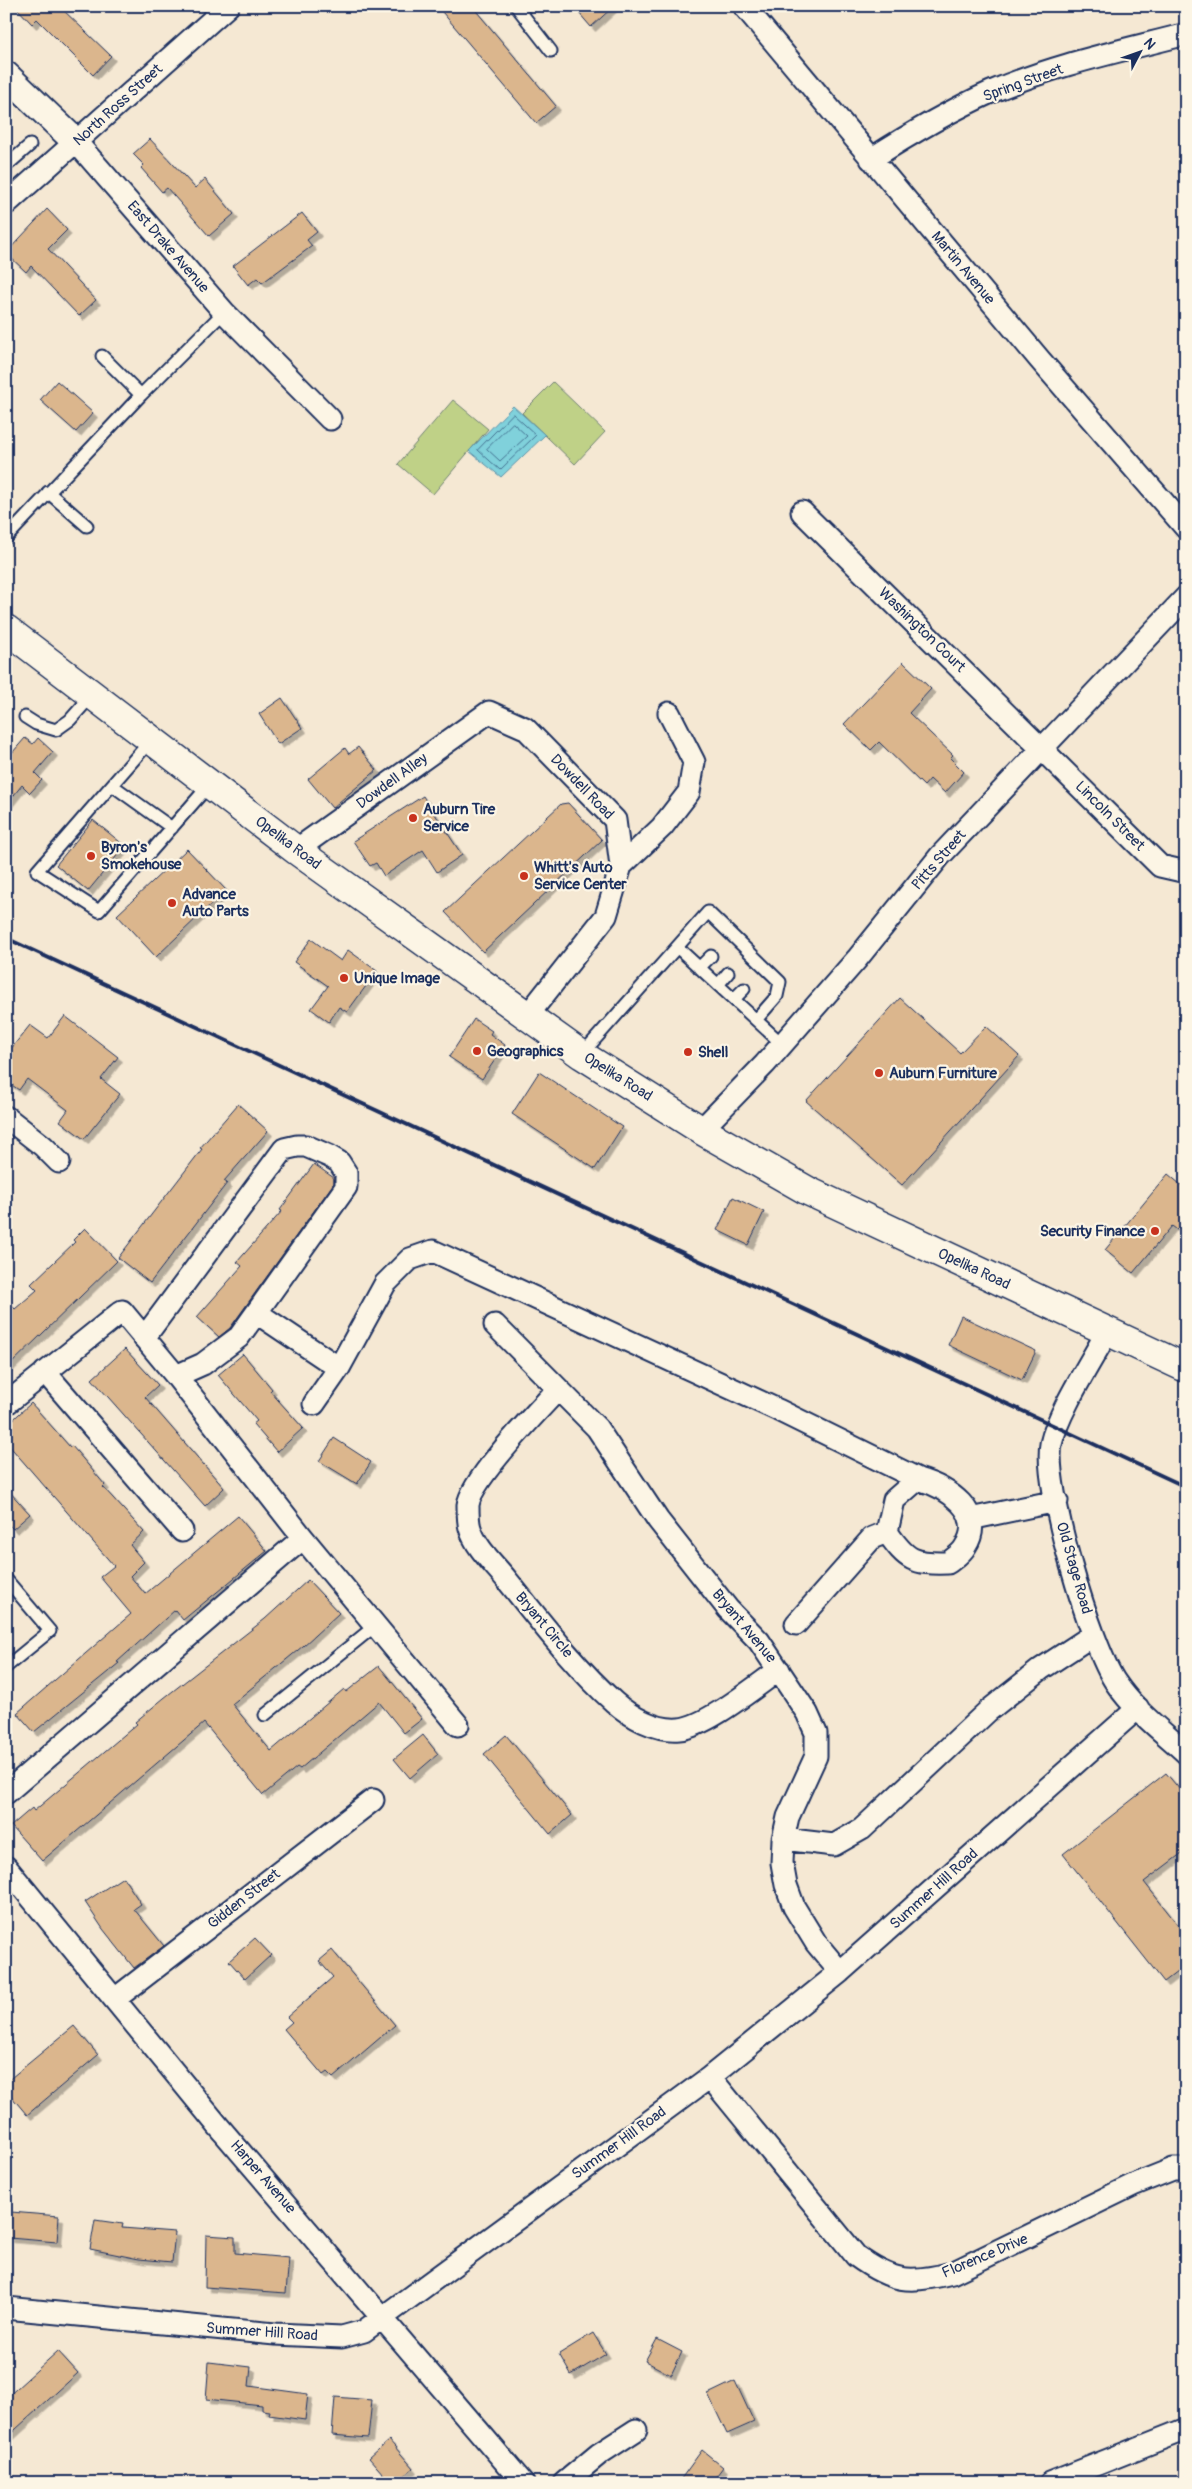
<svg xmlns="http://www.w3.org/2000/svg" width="1192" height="2489" viewBox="0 0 1192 2489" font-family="Pangolin,sans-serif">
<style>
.green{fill:#bfd187;stroke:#6d8072}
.water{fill:#80d1db;stroke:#5890a9}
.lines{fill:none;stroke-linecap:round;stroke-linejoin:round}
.shore{stroke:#437090;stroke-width:1}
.building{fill:#dbb68d;stroke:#1b2f5e;filter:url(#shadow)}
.service-casing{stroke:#1b2f5e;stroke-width:15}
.minor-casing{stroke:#1b2f5e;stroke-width:25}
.tertiary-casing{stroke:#1b2f5e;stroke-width:30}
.primary-casing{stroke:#1b2f5e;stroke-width:31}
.service{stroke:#fcf5e5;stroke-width:11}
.minor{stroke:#fcf5e5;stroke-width:21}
.tertiary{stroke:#fcf5e5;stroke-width:26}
.primary{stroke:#fcf5e5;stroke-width:28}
.rail{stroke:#1b2f5e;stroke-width:4}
.poi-dot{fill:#c8321e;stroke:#fcf5e5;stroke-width:2}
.labels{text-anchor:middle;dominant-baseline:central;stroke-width:4.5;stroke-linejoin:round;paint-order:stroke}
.street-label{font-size:15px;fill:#1b2f5e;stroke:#fcf5e5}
.poi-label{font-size:15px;font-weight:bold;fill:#1b2f5e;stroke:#fcf5e5;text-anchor:start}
</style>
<defs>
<filter id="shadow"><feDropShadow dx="4.5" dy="4.5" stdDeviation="0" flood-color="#0004"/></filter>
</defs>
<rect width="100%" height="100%" fill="#f5e8d3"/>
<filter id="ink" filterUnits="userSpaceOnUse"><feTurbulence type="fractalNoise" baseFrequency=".02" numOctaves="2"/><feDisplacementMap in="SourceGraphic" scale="10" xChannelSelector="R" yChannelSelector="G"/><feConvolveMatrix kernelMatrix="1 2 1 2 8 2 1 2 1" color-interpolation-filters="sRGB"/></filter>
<g filter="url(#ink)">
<path class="green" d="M 553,382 L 605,432 L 575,464 L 522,413 Z
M 453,400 L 488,429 L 433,494 L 398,464 Z"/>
<path class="water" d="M 513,406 L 545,435 L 501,477 L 469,451 Z"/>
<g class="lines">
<path class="shore" d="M 513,414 L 536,435 L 500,470 L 478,450 Z
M 513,423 L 527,436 L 500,461 L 487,449 Z"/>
</g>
<path class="building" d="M 15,6 L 59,6 L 111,56 L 93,75 L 37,19 L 32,24 Z
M 437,6 L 472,6 L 556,106 L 536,123 Z
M 573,6 L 614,6 L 591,27 Z
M 150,139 L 195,188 L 205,179 L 234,214 L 209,236 L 167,188 L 162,192 L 141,168 L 144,165 L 133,154 Z
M 47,209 L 67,230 L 48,249 L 96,300 L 79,316 L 31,266 L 26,272 L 6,253 Z
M 302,213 L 317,232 L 307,240 L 312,246 L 262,283 L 257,278 L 248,285 L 233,266 Z
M 57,381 L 93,413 L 76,432 L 40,400 Z
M 903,662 L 931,689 L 909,713 L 953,755 L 950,758 L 964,772 L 945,793 L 930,779 L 924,786 L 879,742 L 871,750 L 844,724 Z
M 282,698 L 302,728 L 278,744 L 259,714 Z
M 25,738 L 33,744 L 38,738 L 53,752 L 35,773 L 42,780 L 30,793 L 22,785 L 6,805 L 6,760 Z
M 358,747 L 377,770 L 332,808 L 308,779 L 345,748 L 349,754 Z
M 423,796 L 462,855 L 437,872 L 423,850 L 384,876 L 376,863 L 370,866 L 353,841 Z
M 568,803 L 602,840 L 483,952 L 445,912 L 561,804 Z
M 93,820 L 125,846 L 88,891 L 56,865 Z
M 187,849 L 226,890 L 156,957 L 117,915 Z
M 311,939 L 341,961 L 348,950 L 377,971 L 347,1012 L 339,1007 L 329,1022 L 311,1009 L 328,986 L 294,962 Z
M 900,998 L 960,1053 L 986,1026 L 1019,1056 L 902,1185 L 806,1101 Z
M 65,1016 L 118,1057 L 101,1079 L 120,1094 L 84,1139 L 60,1121 L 68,1110 L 27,1079 L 19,1090 L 6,1081 L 6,1055 L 30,1025 L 48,1038 Z
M 474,1019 L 492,1031 L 490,1034 L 505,1045 L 482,1079 L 449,1057 Z
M 539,1072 L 622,1127 L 595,1169 L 512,1114 Z
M 238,1104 L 268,1131 L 224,1181 L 227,1183 L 150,1283 L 118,1258 L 202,1149 L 200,1148 Z
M 314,1164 L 334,1178 L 334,1183 L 230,1328 L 219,1337 L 197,1317 L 242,1266 L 237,1262 L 282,1211 L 280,1210 Z
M 1168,1174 L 1186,1189 L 1186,1237 L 1172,1226 L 1133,1273 L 1105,1250 Z
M 733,1197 L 764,1212 L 748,1245 L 717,1230 Z
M 85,1228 L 117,1261 L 6,1369 L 6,1300 L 15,1309 L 37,1290 L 31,1284 L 75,1242 L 73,1240 Z
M 961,1316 L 1036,1351 L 1022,1380 L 948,1345 Z
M 125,1349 L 158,1385 L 145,1397 L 224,1488 L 205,1506 L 92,1379 Z
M 243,1354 L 272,1389 L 270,1391 L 303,1428 L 277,1452 L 253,1424 L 257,1421 L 218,1375 Z
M 31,1403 L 70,1447 L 72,1446 L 105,1485 L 103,1487 L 144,1532 L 130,1545 L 144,1562 L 130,1576 L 145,1594 L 238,1516 L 267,1551 L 183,1620 L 175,1610 L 117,1662 L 119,1663 L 34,1732 L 17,1713 L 131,1614 L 100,1577 L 114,1566 L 6,1442 L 6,1426 Z
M 334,1438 L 371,1462 L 357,1484 L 319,1461 Z
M 6,1488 L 30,1514 L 13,1529 L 6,1522 Z
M 308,1580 L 339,1613 L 303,1646 L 232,1704 L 271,1751 L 344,1689 L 346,1692 L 379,1666 L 422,1719 L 404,1733 L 379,1702 L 300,1769 L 297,1767 L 263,1795 L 204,1723 L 42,1861 L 11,1826 L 32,1808 L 34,1811 L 137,1724 L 135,1722 L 164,1698 L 265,1619 Z
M 423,1735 L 438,1754 L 410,1778 L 394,1759 Z
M 506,1735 L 572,1815 L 550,1834 L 484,1754 Z
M 1166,1773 L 1186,1797 L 1186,1850 L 1144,1882 L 1186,1935 L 1186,1965 L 1164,1982 L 1063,1854 Z
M 123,1877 L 141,1904 L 134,1909 L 164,1946 L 134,1968 L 103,1929 L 85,1902 Z
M 255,1938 L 271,1955 L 245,1979 L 229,1961 Z
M 332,1950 L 395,2025 L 333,2078 L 327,2072 L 323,2075 L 284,2029 L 292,2022 L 287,2017 L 333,1977 L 319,1961 Z
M 74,2026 L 98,2055 L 27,2115 L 6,2090 L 6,2082 Z
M 11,2212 L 59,2216 L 57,2242 L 9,2238 Z
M 95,2220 L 123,2224 L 122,2228 L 175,2232 L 172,2262 L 139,2259 L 90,2249 Z
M 206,2235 L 235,2237 L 235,2253 L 289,2258 L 286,2293 L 205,2287 Z
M 593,2333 L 606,2354 L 571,2375 L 559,2354 Z
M 657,2339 L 682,2352 L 671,2375 L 645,2361 Z
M 58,2351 L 78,2373 L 6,2438 L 6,2398 Z
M 209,2362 L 251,2367 L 249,2386 L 308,2394 L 305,2420 L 269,2415 L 270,2411 L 262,2410 L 262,2405 L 206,2399 Z
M 735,2381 L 754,2422 L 727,2434 L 708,2394 Z
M 335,2397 L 372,2400 L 368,2438 L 332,2435 Z
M 389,2440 L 413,2468 L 395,2483 L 391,2483 L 369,2458 Z
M 702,2450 L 723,2467 L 711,2483 L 678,2483 Z"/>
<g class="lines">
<defs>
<path id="service" d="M 516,6 L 551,51
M 6,166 L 30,145
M 141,395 L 224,312
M 48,492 L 87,526
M 6,538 L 141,395 L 102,356
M 25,717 L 36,724 L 56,730 L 70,720 L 93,694
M 151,740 L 37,871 L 99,911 L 210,784
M 112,785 L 172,828
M 677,947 L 708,912 L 780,982 L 777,996 L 756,1020
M 699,968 L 711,956
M 718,985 L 728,973
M 734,999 L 744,989
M 582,1054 L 677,947 L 782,1044
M 6,1579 L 50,1631 L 6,1667
M 265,1715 L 376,1625"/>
<path id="minor" d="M 744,6 L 1040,360 L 1186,528
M 77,143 L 224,312 L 330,419
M 871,159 C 910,134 949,111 991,92 C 1053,65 1121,51 1186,34
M 6,204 L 228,6
M 802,512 L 1160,866 L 1182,871 L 1186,870
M 296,850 L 489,712 L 525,728 L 615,820 L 621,866 L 606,916 L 528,1015
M 621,866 L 662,827 L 689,792 L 694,762 L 669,713
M 6,1117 L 43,1146 L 59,1162
M 701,1130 L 765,1064 L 857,959 L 940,856 L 1186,597
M 257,1313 L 339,1368
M 495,1325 L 597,1428 L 658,1520 L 728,1609 L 759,1641 L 807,1713 L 816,1733 L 816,1756 L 788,1817 L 783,1839 L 782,1863 L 786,1885 L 794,1907 L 816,1943 L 840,1972
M 1107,1332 C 1091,1362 1058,1412 1051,1444 C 1043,1486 1091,1647 1116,1683 C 1134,1710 1162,1731 1186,1753
M 144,1338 L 284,1149 L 297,1146 L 306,1146 L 329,1156 L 339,1162 L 346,1173 L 346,1187 L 239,1337 L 203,1364 L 176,1376
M 45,1372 L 182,1531
M 558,1389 C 539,1410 471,1479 468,1505 C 468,1511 468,1522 470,1528 C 475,1547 495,1565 507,1580 C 541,1622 574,1666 614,1702 C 631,1717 656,1731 679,1729 C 706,1727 756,1686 779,1670
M 6,1404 L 122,1311 L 176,1376 L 303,1538
M 314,1404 L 339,1368 L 385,1284 L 410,1259 L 433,1251 L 778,1410 L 918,1479 L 894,1500 L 887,1532 L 872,1538 L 796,1624
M 970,1519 L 1057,1501
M 887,1532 C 907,1561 914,1564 948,1563 C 954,1558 962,1553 965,1547 C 988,1512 946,1487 918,1479
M 6,1793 L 303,1538 L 458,1725
M 783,1839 L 834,1845 L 862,1829 L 988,1711 L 1041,1669 L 1093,1635
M 6,1867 L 219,2127 L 523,2483
M 115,1999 L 373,1800
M 710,2077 L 856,2256 C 892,2282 909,2284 952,2273 L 1133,2185 L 1173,2169 L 1186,2169
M 6,2308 L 275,2334 L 342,2337 L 364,2331 L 710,2077 L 840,1972 L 1138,1708
M 564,2483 L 599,2454 L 636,2430
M 1050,2483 L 1186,2429"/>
<path id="tertiary" d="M 6,75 L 77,143"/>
<path id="primary" d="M 6,629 L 296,850 L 582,1055 L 701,1130 L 808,1191 L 1186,1368"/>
</defs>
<use href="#service" class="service-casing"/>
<use href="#minor" class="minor-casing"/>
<use href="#tertiary" class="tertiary-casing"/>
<use href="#primary" class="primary-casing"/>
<use href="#service" class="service"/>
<use href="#minor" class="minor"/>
<use href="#tertiary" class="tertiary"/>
<use href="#primary" class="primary"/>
<path class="rail" d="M 6,938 L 1186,1487"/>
</g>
</g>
<g class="poi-dot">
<circle cx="413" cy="818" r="5"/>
<circle cx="91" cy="856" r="5"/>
<circle cx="524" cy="876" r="5"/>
<circle cx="172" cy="903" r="5"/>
<circle cx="344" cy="978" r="5"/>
<circle cx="477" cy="1051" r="5"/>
<circle cx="688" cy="1052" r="5"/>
<circle cx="879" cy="1073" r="5"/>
<circle cx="1155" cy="1231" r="5"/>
</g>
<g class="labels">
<g class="street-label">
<text transform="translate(1023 83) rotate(-20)">Spring Street</text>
<text transform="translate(118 105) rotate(-42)">North Ross Street</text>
<text transform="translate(168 247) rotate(49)">East Drake Avenue</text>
<text transform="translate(963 268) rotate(50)">Martin Avenue</text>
<text transform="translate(922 630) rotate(44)">Washington Court</text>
<text transform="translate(392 781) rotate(-36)">Dowdell Alley</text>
<text transform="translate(582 787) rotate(46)">Dowdell Road</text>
<text transform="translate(1110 816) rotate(45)">Lincoln Street</text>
<text transform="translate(288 843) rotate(37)">Opelika Road</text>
<text transform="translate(939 860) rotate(-49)">Pitts Street</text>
<text transform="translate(618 1077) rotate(32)">Opelika Road</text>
<text transform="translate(974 1269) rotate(25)">Opelika Road</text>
<text transform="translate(1074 1568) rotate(74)">Old Stage Road</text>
<text transform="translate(544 1625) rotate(50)">Bryant Circle</text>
<text transform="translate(744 1626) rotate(50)">Bryant Avenue</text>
<text transform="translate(934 1889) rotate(-42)">Summer Hill Road</text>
<text transform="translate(244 1899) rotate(-38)">Gidden Street</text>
<text transform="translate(619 2143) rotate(-36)">Summer Hill Road</text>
<text transform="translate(263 2177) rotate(49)">Harper Avenue</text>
<text transform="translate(985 2256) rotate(-23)">Florence Drive</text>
<text transform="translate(262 2332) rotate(4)">Summer Hill Road</text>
</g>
<g class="poi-label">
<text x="423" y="809">Auburn Tire<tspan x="423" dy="17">Service</tspan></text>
<text x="101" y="847">Byron's<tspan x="101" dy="17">Smokehouse</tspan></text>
<text x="534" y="867">Whitt's Auto<tspan x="534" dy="17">Service Center</tspan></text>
<text x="182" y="894">Advance<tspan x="182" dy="17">Auto Parts</tspan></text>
<text x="354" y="978">Unique Image</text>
<text x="487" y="1051">Geographics</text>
<text x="698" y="1052">Shell</text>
<text x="889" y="1073">Auburn Furniture</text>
<text x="1145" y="1231" text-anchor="end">Security Finance</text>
</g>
</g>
<rect width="1192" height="2489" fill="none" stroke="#fcf5e5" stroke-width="25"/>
<rect x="12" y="12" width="1167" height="2464" fill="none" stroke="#1b2f5e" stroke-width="2" filter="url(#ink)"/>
<g transform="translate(1140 52) rotate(49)" stroke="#fcf5e5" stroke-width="4" paint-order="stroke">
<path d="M0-4L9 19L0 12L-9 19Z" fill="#1b2f5e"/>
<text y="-8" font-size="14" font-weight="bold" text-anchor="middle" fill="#1b2f5e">N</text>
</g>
</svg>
